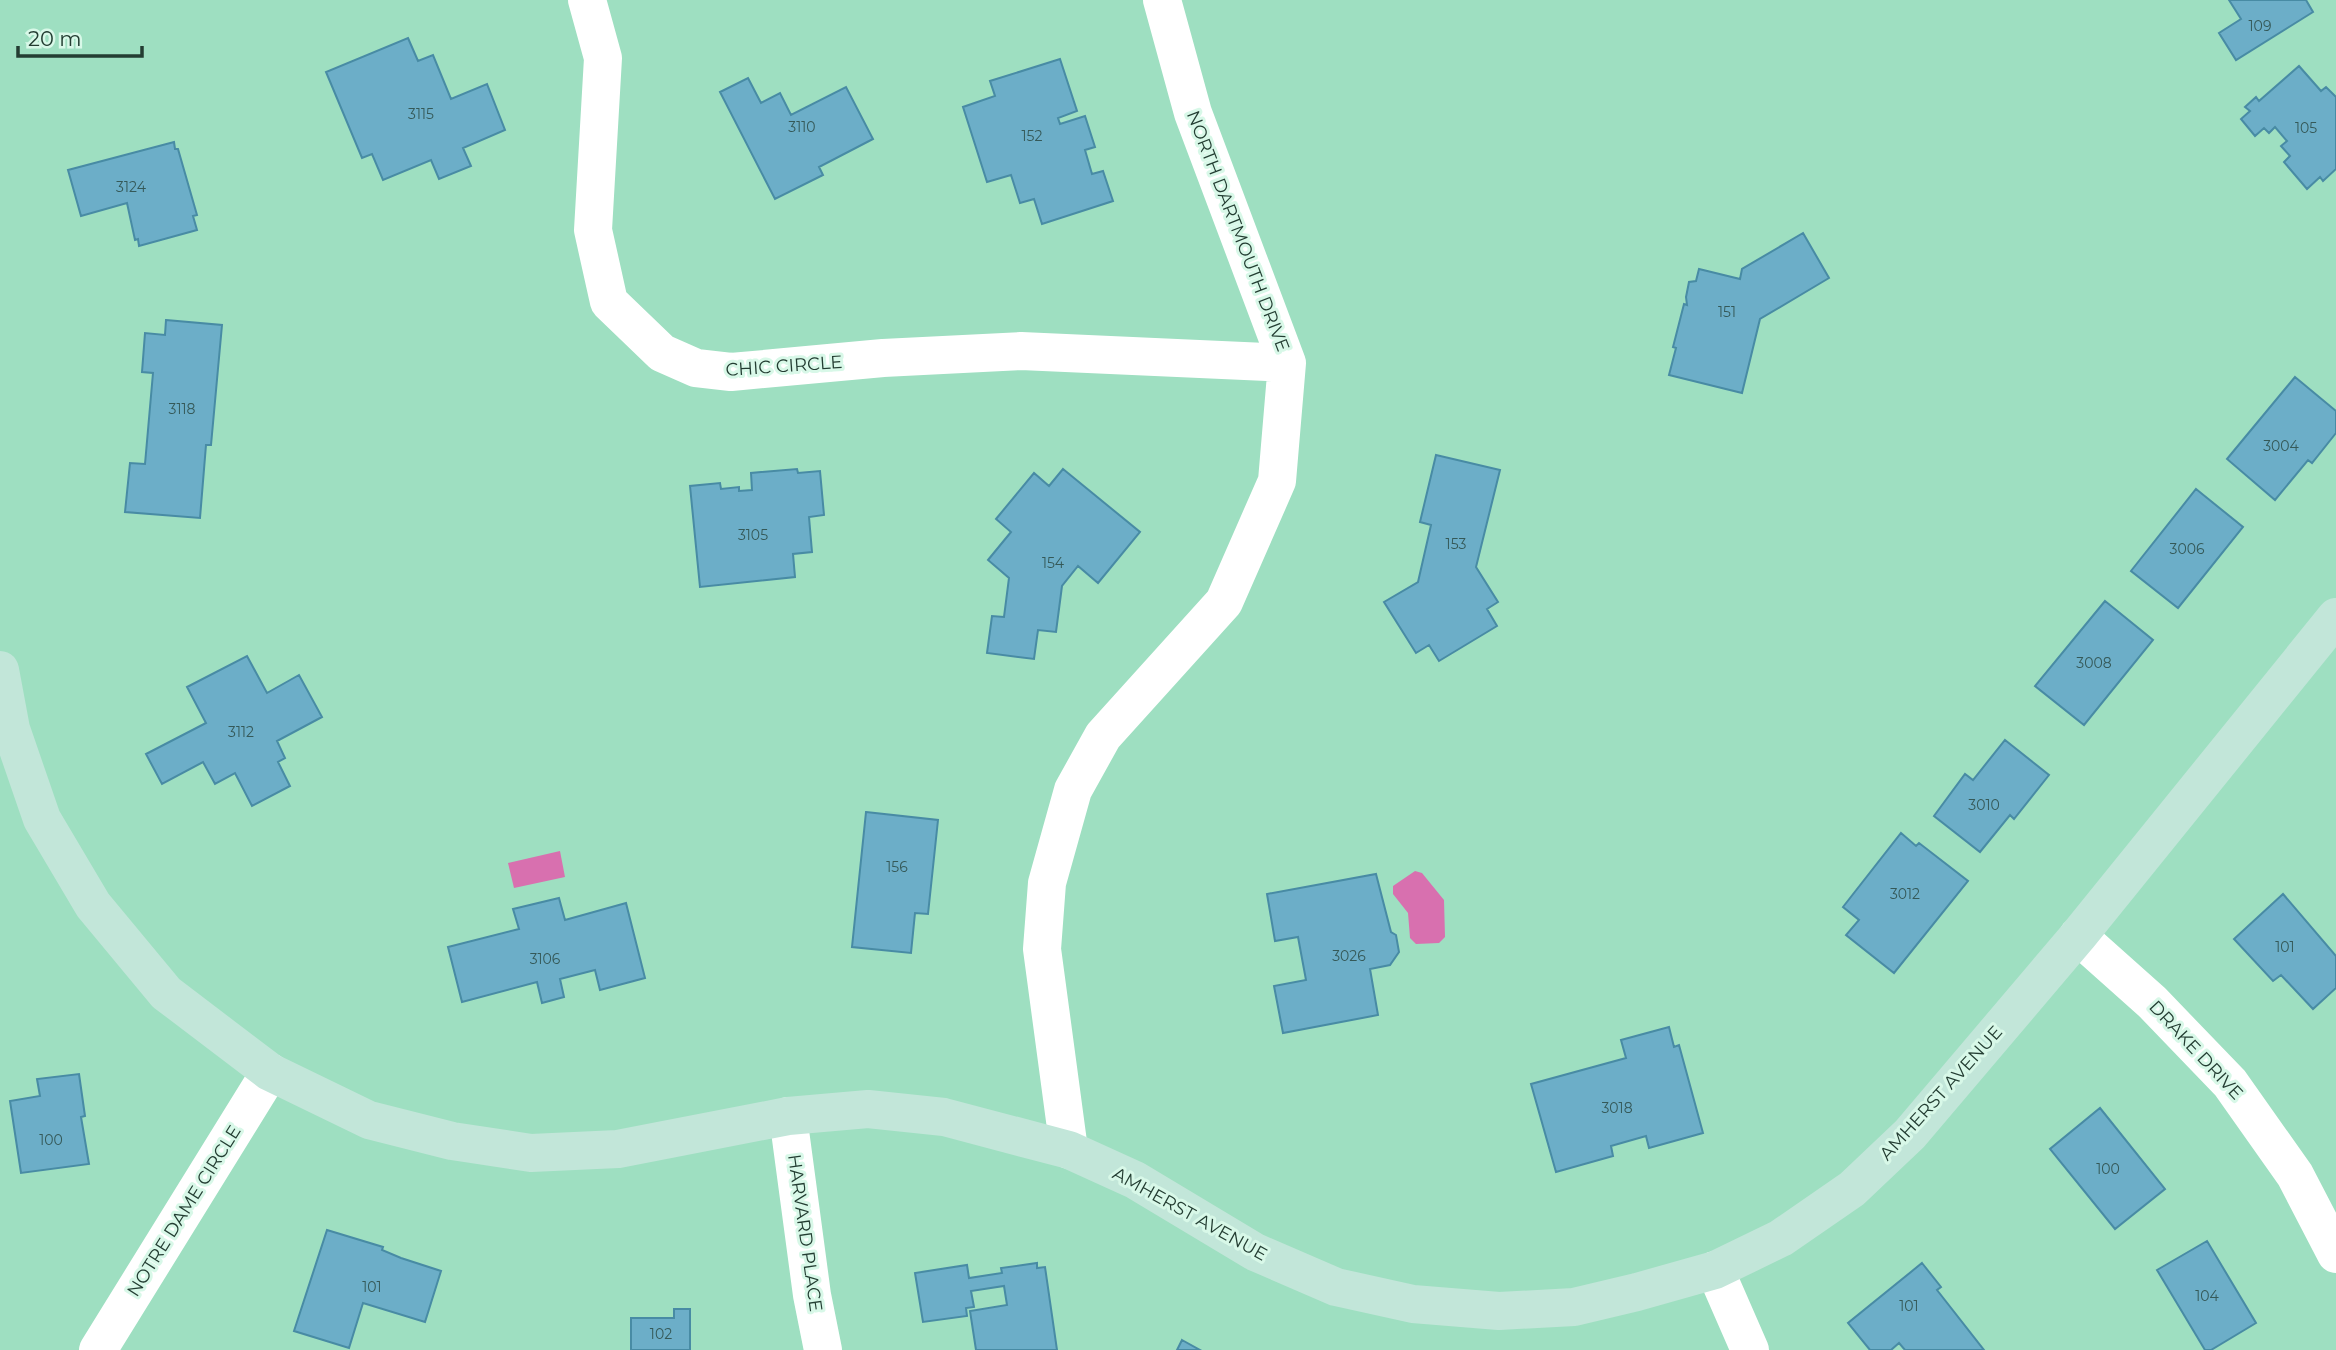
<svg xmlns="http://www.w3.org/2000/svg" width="2336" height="1350" viewBox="0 0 2336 1350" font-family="Montserrat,sans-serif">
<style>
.water{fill:#d870af}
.building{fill:#6caec8;stroke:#488ba4;stroke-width:2}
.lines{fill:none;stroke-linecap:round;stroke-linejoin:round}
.street{stroke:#fff;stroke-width:38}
.secondary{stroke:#c2e6d9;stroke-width:38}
.labels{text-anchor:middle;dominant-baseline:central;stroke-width:6;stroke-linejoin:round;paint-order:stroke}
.number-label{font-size:14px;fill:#355958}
.street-label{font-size:18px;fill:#233d32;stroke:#d8f8e8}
</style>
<rect width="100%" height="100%" fill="#9edfc1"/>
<path class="water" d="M 560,851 L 565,877 L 514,888 L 508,863 Z
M 1415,871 L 1422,873 L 1444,900 L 1445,937 L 1439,943 L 1416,944 L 1410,938 L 1408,913 L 1393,894 L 1393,886 Z"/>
<path class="building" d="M 2229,0 L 2306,0 L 2313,12 L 2236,60 L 2219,33 L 2241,19 Z
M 408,38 L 418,61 L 433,55 L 451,99 L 487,84 L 505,130 L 463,148 L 471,166 L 439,179 L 431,160 L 383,180 L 372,154 L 362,158 L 326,72 Z
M 1060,59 L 1077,111 L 1058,118 L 1060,124 L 1085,116 L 1095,147 L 1085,150 L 1092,174 L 1103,171 L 1113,201 L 1042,224 L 1034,199 L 1020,203 L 1011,175 L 987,182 L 963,107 L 995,96 L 990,81 Z
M 2299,66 L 2321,91 L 2326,87 L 2336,97 L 2336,169 L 2323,181 L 2320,177 L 2307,189 L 2284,162 L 2290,156 L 2281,146 L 2287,141 L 2275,127 L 2269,133 L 2264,128 L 2255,136 L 2241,119 L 2250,111 L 2245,107 L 2256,97 L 2259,101 Z
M 748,78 L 761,103 L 780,93 L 791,115 L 846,87 L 873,139 L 819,167 L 823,175 L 775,199 L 720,92 Z
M 174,142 L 175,149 L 178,149 L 197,215 L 193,216 L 197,230 L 139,246 L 138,239 L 135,240 L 127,203 L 81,216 L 68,170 Z
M 1803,233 L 1829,278 L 1760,319 L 1742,393 L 1669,375 L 1676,348 L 1673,347 L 1684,304 L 1687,305 L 1686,297 L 1689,282 L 1696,281 L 1699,269 L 1740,279 L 1742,269 Z
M 166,320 L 222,325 L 211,445 L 206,445 L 200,518 L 125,512 L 130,463 L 145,464 L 153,373 L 142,372 L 145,333 L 165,335 Z
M 2295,377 L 2336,411 L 2336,433 L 2312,463 L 2308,460 L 2275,500 L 2227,459 Z
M 1436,455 L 1500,470 L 1476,567 L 1498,602 L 1487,609 L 1497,626 L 1439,661 L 1429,645 L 1416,653 L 1384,602 L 1418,582 L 1431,525 L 1420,522 Z
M 797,469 L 798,473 L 820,471 L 824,515 L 809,517 L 812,552 L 793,554 L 795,577 L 700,587 L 690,486 L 720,483 L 721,489 L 739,487 L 739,491 L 752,490 L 751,473 Z
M 1063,469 L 1140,532 L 1098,583 L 1078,566 L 1062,586 L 1056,632 L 1038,630 L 1034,659 L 987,653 L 992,616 L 1004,617 L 1009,578 L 988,560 L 1011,532 L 996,519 L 1034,473 L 1049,486 Z
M 2196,489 L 2243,527 L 2178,608 L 2131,571 Z
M 2105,601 L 2153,640 L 2084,725 L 2035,686 Z
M 247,656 L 267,693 L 299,675 L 322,717 L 277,741 L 285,758 L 278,762 L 290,786 L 252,806 L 235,773 L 215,784 L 203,762 L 162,784 L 146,754 L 206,723 L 187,687 Z
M 2005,740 L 2049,775 L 2014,819 L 2010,815 L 1980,852 L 1934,816 L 1965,774 L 1973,780 Z
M 866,812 L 938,820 L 928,914 L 915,913 L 911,953 L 852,947 Z
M 1901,833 L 1916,846 L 1919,843 L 1968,881 L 1894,973 L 1846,935 L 1859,920 L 1843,907 Z
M 1376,874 L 1391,932 L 1396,935 L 1399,952 L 1390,965 L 1370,969 L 1378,1015 L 1283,1033 L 1274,986 L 1306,980 L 1298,937 L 1275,941 L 1267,894 Z
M 2283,894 L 2336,956 L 2336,988 L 2313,1009 L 2281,975 L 2273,981 L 2234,939 Z
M 559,898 L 565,920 L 626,903 L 645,978 L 600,990 L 595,970 L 560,979 L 564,997 L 542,1003 L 537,982 L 462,1002 L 448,947 L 519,929 L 513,909 Z
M 1669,1027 L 1674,1047 L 1679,1045 L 1703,1133 L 1649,1148 L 1646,1136 L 1611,1146 L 1613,1156 L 1556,1172 L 1531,1084 L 1626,1058 L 1621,1040 Z
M 79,1074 L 85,1116 L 81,1117 L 89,1164 L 21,1173 L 10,1101 L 40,1096 L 37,1079 Z
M 2100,1108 L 2165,1189 L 2115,1229 L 2050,1149 Z
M 327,1230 L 383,1247 L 382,1250 L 401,1258 L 441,1271 L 425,1322 L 363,1303 L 349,1348 L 294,1331 Z
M 2207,1241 L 2256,1323 L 2211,1350 L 2205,1350 L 2157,1270 Z
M 1037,1263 L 1037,1268 L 1045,1267 L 1057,1350 L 976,1350 L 970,1311 L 1007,1305 L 1004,1286 L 971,1291 L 974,1307 L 966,1308 L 967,1316 L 923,1322 L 915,1273 L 967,1265 L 969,1278 L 1002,1273 L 1001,1268 Z
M 1922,1263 L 1941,1287 L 1937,1290 L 1984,1350 L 1905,1350 L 1899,1343 L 1891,1350 L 1870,1350 L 1848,1323 Z
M 674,1309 L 690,1309 L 690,1350 L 631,1350 L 631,1318 L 674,1318 Z
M 1182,1340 L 1200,1350 L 1177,1350 Z"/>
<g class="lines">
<path class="street" d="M 587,0 L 603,58 L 593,230 L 609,302 L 662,353 L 696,368 L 731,372 L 883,358 L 1021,351 L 1287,363
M 2078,936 L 2152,1002 L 2230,1083 L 2295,1175 L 2336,1254
M 788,1116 L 812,1295 L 823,1350
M 1069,1150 L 1042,949 L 1047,883 L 1073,790 L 1103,736 L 1224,602 L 1277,481 L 1287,363 L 1193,113 L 1162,0
M 1715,1270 L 1750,1350
M 98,1350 L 270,1072"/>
<path class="secondary" d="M 0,670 L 11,729 L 42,819 L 93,905 L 166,993 L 270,1072 L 369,1120 L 452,1141 L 531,1153 L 618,1149 L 788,1116 L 868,1109 L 944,1117 L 1069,1150 L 1135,1180 L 1255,1252 L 1336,1287 L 1413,1304 L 1499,1311 L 1574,1307 L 1637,1292 L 1715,1270 L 1781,1238 L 1852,1189 L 1910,1134 L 2078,936 L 2336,617"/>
</g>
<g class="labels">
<g class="number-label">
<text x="2260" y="26">109</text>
<text x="421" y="114">3115</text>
<text x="802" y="127">3110</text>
<text x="2306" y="128">105</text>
<text x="1032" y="136">152</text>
<text x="131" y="187">3124</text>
<text x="1727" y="312">151</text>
<text x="182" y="409">3118</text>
<text x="2281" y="446">3004</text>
<text x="753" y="535">3105</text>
<text x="1456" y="544">153</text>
<text x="2187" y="549">3006</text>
<text x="1053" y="563">154</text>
<text x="2094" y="663">3008</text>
<text x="241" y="732">3112</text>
<text x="1984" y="805">3010</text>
<text x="897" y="867">156</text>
<text x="1905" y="894">3012</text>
<text x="2285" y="947">101</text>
<text x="1349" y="956">3026</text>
<text x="545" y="959">3106</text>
<text x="1617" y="1108">3018</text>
<text x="51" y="1140">100</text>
<text x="2108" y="1169">100</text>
<text x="372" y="1287">101</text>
<text x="2207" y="1296">104</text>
<text x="1909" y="1306">101</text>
<text x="661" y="1334">102</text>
</g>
<g class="street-label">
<text transform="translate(1238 231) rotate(69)">NORTH DARTMOUTH DRIVE</text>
<text transform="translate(784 366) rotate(-4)">CHIC CIRCLE</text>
<text transform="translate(2196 1050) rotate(47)">DRAKE DRIVE</text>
<text transform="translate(1941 1093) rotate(-48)">AMHERST AVENUE</text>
<text transform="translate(184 1211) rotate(-58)">NOTRE DAME CIRCLE</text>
<text transform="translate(1190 1214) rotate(29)">AMHERST AVENUE</text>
<text transform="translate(805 1233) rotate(82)">HARVARD PLACE</text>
</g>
</g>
<path d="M18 46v10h124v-10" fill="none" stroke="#233d32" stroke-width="3.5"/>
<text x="28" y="46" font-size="21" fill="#233d32" stroke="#d8f8e8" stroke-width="5" paint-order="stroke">20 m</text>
</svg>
